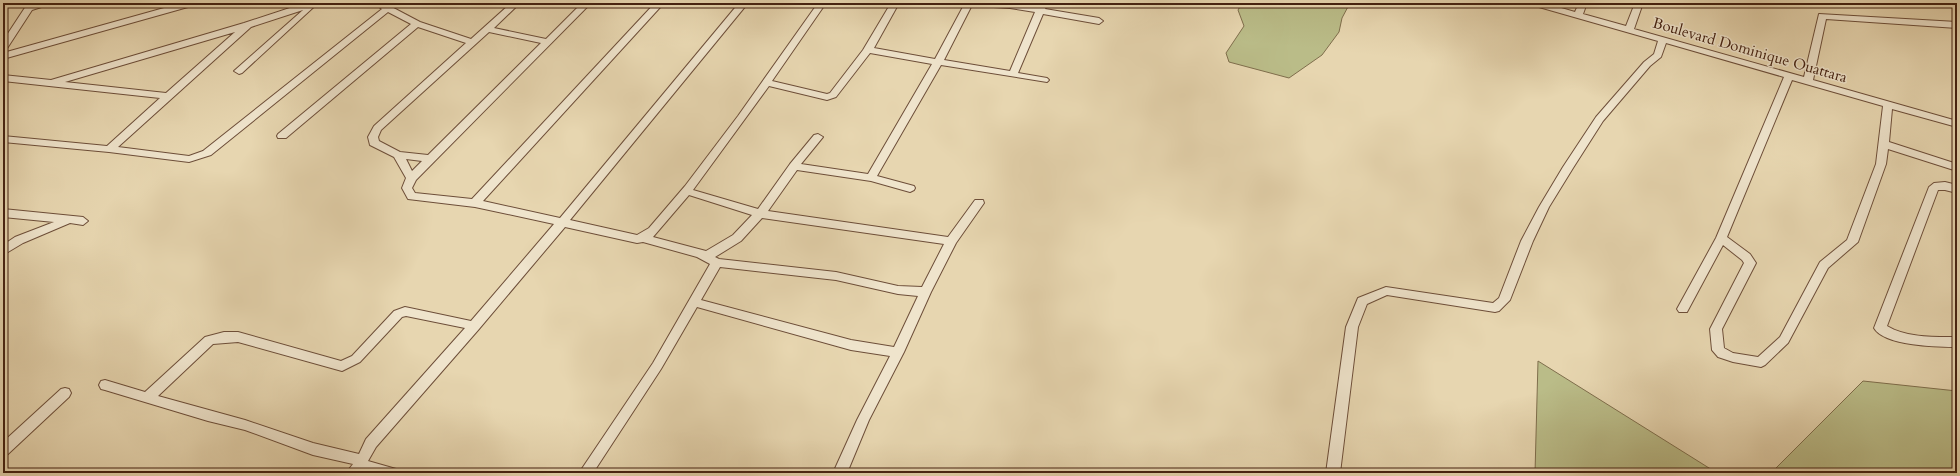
<svg xmlns="http://www.w3.org/2000/svg" width="1960" height="476" viewBox="0 0 1960 476" font-family="Cardo,serif">
<style>
.green{fill:#babc88;stroke:#7f6e4c}
.lines{fill:none;stroke-linecap:round;stroke-linejoin:round}
.minor-casing{stroke:#6d4e39;stroke-width:2}
.minor{fill:#efe4cc;fill-rule:evenodd}
.labels{text-anchor:middle;dominant-baseline:central;stroke-width:3;stroke-linejoin:round;paint-order:stroke}
.street-label{font-size:15px;fill:#442111;stroke:#efe4cc}
</style>
<rect width="100%" height="100%" fill="#e7d6b0"/>
<filter id="stains"><feTurbulence type="fractalNoise" baseFrequency=".005" numOctaves="4"/><feColorMatrix values="0 0 0 0 .2 0 0 0 0 .09 0 0 0 0 .02 0 0 0 .5 -.17"/></filter>
<radialGradient id="worn" r=".72"><stop offset=".6" stop-color="#630" stop-opacity="0"/><stop offset="1" stop-color="#630" stop-opacity=".3"/></radialGradient>
<path class="green" d="M 1242,3 L 1350,3 L 1342,18 L 1339,32 L 1322,55 L 1289,78 L 1229,62 L 1226,53 L 1244,26 L 1238,10 Z
M 1538,361 L 1717,473 L 1535,473 Z
M 1863,381 L 1957,391 L 1957,473 L 1771,473 Z"/>
<g class="lines">
<defs>
<path id="minor" d="M 28,3 L 54,3 L 32,10 L 6,50 L 3,51 L 3,41 Z
M 182,3 L 196,3 L 195,5 L 3,59 L 3,53 Z
M 305,3 L 318,3 L 242,73 L 239,74 L 234,71 L 303,10 L 251,27 L 118,147 L 189,156 L 203,151 L 382,9 L 373,3 L 384,3 L 420,22 L 471,39 L 511,3 L 520,3 L 494,28 L 546,39 L 582,3 L 591,3 L 416,180 L 412,188 L 415,193 L 472,199 L 655,3 L 664,3 L 483,201 L 560,218 L 739,3 L 748,3 L 570,220 L 637,235 L 649,228 L 685,186 L 738,116 L 818,3 L 826,3 L 772,81 L 827,94 L 830,93 L 863,50 L 891,3 L 899,3 L 874,48 L 935,59 L 965,3 L 1013,3 L 1038,7 L 1040,3 L 1048,3 L 1045,9 L 1099,18 L 1103,21 L 1099,24 L 1043,14 L 1018,73 L 1047,78 L 1049,80 L 1047,82 L 941,65 L 877,176 L 914,186 L 915,188 L 914,190 L 910,192 L 871,181 L 797,170 L 768,211 L 948,237 L 975,200 L 983,200 L 984,203 L 956,243 L 931,292 L 904,352 L 869,420 L 847,473 L 833,473 L 857,420 L 890,356 L 851,350 L 697,307 L 661,369 L 593,473 L 579,473 L 653,363 L 710,264 L 697,257 L 643,242 L 637,243 L 565,227 L 479,329 L 376,447 L 368,461 L 396,469 L 398,473 L 371,473 L 363,471 L 361,473 L 346,473 L 353,464 L 313,455 L 245,430 L 208,421 L 105,390 L 101,389 L 99,385 L 101,381 L 105,380 L 145,392 L 205,337 L 224,332 L 238,332 L 341,361 L 352,356 L 394,311 L 405,307 L 471,321 L 554,224 L 475,207 L 408,199 L 402,188 L 406,178 L 394,157 L 370,145 L 368,137 L 374,126 L 466,43 L 418,27 L 286,138 L 278,138 L 277,136 L 278,134 L 411,24 L 388,12 L 211,155 L 189,162 L 109,152 L 3,142 L 3,136 L 107,146 L 160,98 L 3,81 L 3,75 L 51,80 L 244,23 ZM 973,3 L 977,6 L 1010,8 L 1035,12 L 1010,71 L 944,60 ZM 235,32 L 166,93 L 65,82 ZM 489,32 L 541,43 L 428,155 L 400,152 L 379,141 L 378,137 L 381,130 ZM 870,53 L 932,64 L 868,174 L 801,164 L 823,137 L 818,134 L 814,135 L 790,164 L 758,209 L 693,190 L 769,86 L 827,100 L 836,97 ZM 406,159 L 422,161 L 412,171 ZM 689,195 L 752,215 L 733,235 L 706,251 L 653,237 ZM 762,218 L 944,244 L 922,287 L 898,286 L 836,272 L 719,259 L 715,257 L 741,241 ZM 720,267 L 836,280 L 898,294 L 918,296 L 894,347 L 851,340 L 701,300 ZM 406,316 L 465,328 L 366,439 L 359,454 L 313,443 L 245,420 L 158,396 L 213,344 L 238,342 L 342,371 L 360,362 L 402,317 Z
M 1531,3 L 1544,3 L 1575,12 L 1579,3 L 1587,3 L 1583,14 L 1626,26 L 1635,3 L 1643,3 L 1634,29 L 1804,77 L 1819,14 L 1957,22 L 1957,28 L 1826,19 L 1813,80 L 1957,121 L 1957,127 L 1892,109 L 1889,142 L 1957,164 L 1957,171 L 1888,149 L 1886,164 L 1858,242 L 1828,268 L 1788,343 L 1765,365 L 1761,367 L 1733,362 L 1718,357 L 1712,350 L 1710,329 L 1744,263 L 1742,260 L 1723,245 L 1687,312 L 1679,312 L 1677,309 L 1716,238 L 1784,77 L 1666,43 L 1661,57 L 1650,66 L 1603,121 L 1573,168 L 1549,207 L 1533,241 L 1510,300 L 1499,311 L 1495,312 L 1387,295 L 1367,304 L 1358,327 L 1340,473 L 1326,473 L 1346,327 L 1358,298 L 1386,287 L 1493,303 L 1499,298 L 1521,241 L 1539,207 L 1563,167 L 1596,117 L 1644,62 L 1654,54 L 1658,41 L 1532,5 ZM 1792,80 L 1883,106 L 1876,164 L 1847,240 L 1820,262 L 1780,337 L 1758,357 L 1733,353 L 1724,348 L 1722,329 L 1756,263 L 1750,254 L 1727,237 Z
M 1945,182 L 1957,185 L 1957,193 L 1945,190 L 1938,190 L 1887,326 C 1907,338 1934,337 1957,337 L 1957,347 C 1939,347 1884,346 1874,328 L 1929,187 L 1934,183 Z
M 3,209 L 83,217 L 88,221 L 83,225 L 70,223 L 23,243 L 3,255 L 3,245 L 15,237 L 54,222 L 3,217 Z
M 65,388 L 69,389 L 71,393 L 69,397 L 8,454 L 3,456 L 3,442 L 61,389 Z"/>
</defs>
<use href="#minor" class="minor-casing"/>
<use href="#minor" class="minor"/>
</g>
<g class="labels">
<g class="street-label">
<text transform="translate(1750 50) rotate(16)">Boulevard Dominique Ouattara</text>
</g>
</g>
<rect width="1960" height="476" fill="none" stroke="#e7d6b0" stroke-width="16"/>
<rect x="4" y="4" width="1952" height="468" fill="none" stroke="#442111" stroke-width="2"/>
<rect x="8" y="8" width="1944" height="460" fill="none" stroke="#442111"/>
<rect width="100%" height="100%" filter="url(#stains)"/>
<rect width="100%" height="100%" fill="url(#worn)"/>
</svg>
